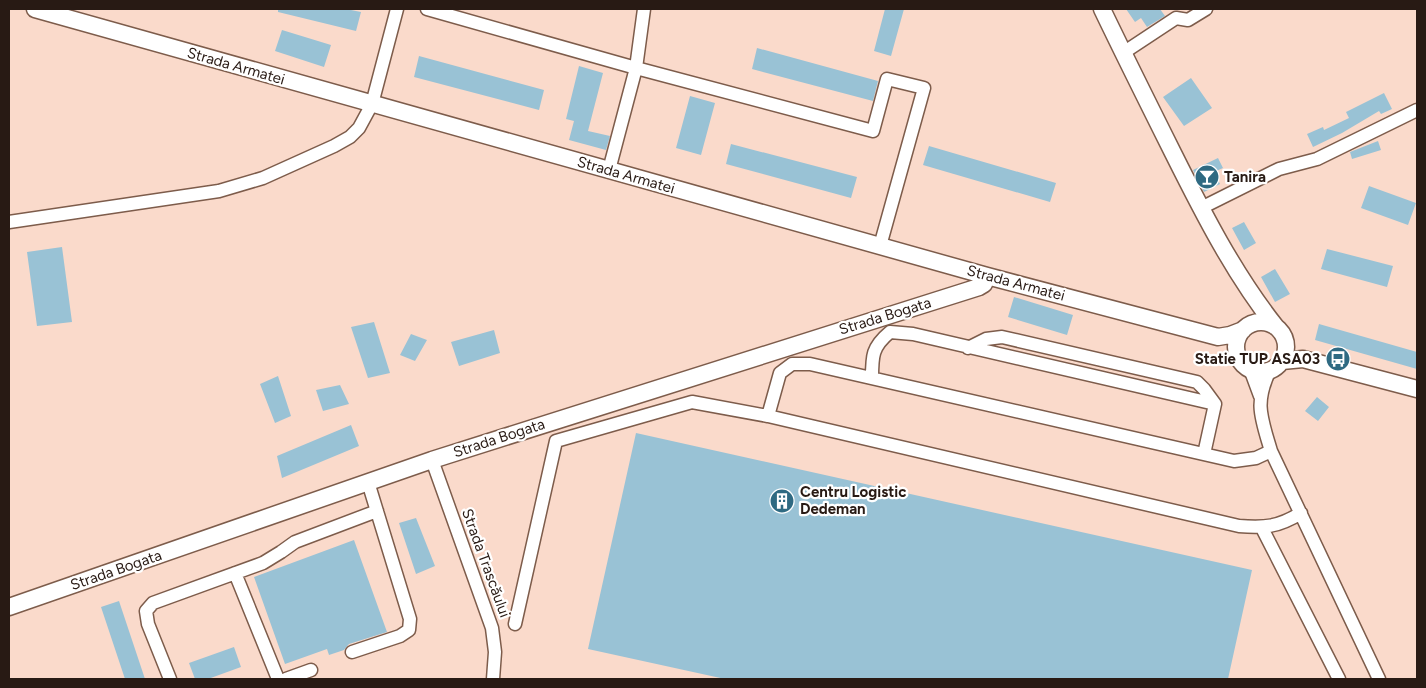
<svg xmlns="http://www.w3.org/2000/svg" width="1426" height="688" viewBox="0 0 1426 688" font-family="Figtree,sans-serif">
<style>
.building{fill:#99c2d5}
.lines{fill:none;stroke-linecap:round;stroke-linejoin:round}
.minor-casing{stroke:#7d5c4b;stroke-width:15}
.major-casing{stroke:#7d5c4b;stroke-width:19}
.minor{stroke:#fff;stroke-width:12}
.major{stroke:#fff;stroke-width:16}
.labels{text-anchor:middle;dominant-baseline:central;stroke-width:4.5;stroke-linejoin:round;paint-order:stroke}
.street-label{font-size:15px;fill:#281a14;stroke:#fff}
.poi-label{font-size:15px;font-weight:bold;fill:#281a14;stroke:#fff;text-anchor:start}
</style>
<rect width="100%" height="100%" fill="#fadacb"/>
<path class="building" d="M 278,9 L 346,9 L 361,12 L 356,31 L 278,12 Z
M 885,9 L 904,9 L 891,56 L 874,51 Z
M 1126,9 L 1160,9 L 1165,16 L 1147,27 L 1141,18 L 1135,22 Z
M 282,30 L 331,45 L 324,67 L 275,51 Z
M 757,48 L 878,81 L 873,101 L 752,69 Z
M 419,56 L 544,90 L 539,110 L 414,77 Z
M 579,66 L 603,73 L 588,131 L 610,136 L 606,150 L 569,140 L 574,121 L 566,119 Z
M 1191,78 L 1212,108 L 1184,126 L 1163,97 Z
M 1384,93 L 1392,109 L 1381,114 L 1379,111 L 1342,133 L 1313,147 L 1307,134 L 1323,127 L 1324,130 L 1349,118 L 1346,112 Z
M 690,96 L 715,103 L 701,155 L 676,148 Z
M 1378,141 L 1381,150 L 1352,159 L 1350,152 Z
M 731,144 L 857,177 L 851,198 L 726,164 Z
M 929,146 L 1056,183 L 1050,202 L 923,165 Z
M 1218,158 L 1223,168 L 1214,172 L 1220,184 L 1204,192 L 1193,170 Z
M 1369,186 L 1416,203 L 1408,225 L 1361,208 Z
M 1244,222 L 1256,243 L 1244,250 L 1232,228 Z
M 62,247 L 72,322 L 37,326 L 27,252 Z
M 1327,249 L 1393,266 L 1387,287 L 1321,269 Z
M 1275,269 L 1290,294 L 1275,302 L 1261,277 Z
M 1014,297 L 1073,315 L 1067,335 L 1008,317 Z
M 374,322 L 390,373 L 368,378 L 351,327 Z
M 1319,324 L 1417,352 L 1417,369 L 1315,340 Z
M 494,330 L 500,353 L 459,366 L 451,342 Z
M 411,334 L 427,340 L 415,361 L 400,355 Z
M 278,376 L 291,416 L 275,423 L 260,384 Z
M 340,385 L 349,404 L 323,411 L 316,390 Z
M 1317,397 L 1329,407 L 1318,421 L 1305,411 Z
M 351,425 L 359,446 L 282,478 L 277,456 Z
M 636,433 L 1252,570 L 1228,679 L 725,679 L 588,649 Z
M 416,518 L 435,566 L 416,574 L 399,523 Z
M 354,540 L 387,632 L 349,644 L 344,650 L 329,655 L 327,649 L 285,664 L 254,577 Z
M 119,601 L 145,679 L 125,679 L 101,607 Z
M 234,647 L 241,667 L 208,679 L 195,679 L 189,663 Z"/>
<g class="lines">
<defs>
<path id="minor" d="M 427,9 L 636,68 L 873,131 L 887,79 L 924,88 L 880,246
M 1123,53 L 1176,18 L 1188,20 L 1206,9
M 609,170 L 636,68 L 644,9
M 1201,208 L 1279,169 L 1317,159 L 1417,110
M 9,222 L 219,191 L 263,178 L 334,146 L 350,137 L 359,128 L 372,104 L 397,9
M 968,348 L 986,339 L 1002,337 L 1197,382 L 1204,389 L 1215,404 L 1204,454
M 1250,369 L 1260,396
M 1270,370 C 1254,403 1261,417 1271,451 L 1379,679
M 872,378 C 872,356 872,347 890,332 L 913,334 L 1215,404
M 768,416 L 780,373 L 792,364 L 810,364 L 1234,461 L 1256,458 L 1271,451
M 432,460 L 492,628 L 495,652 L 493,679
M 1262,528 L 1339,679
M 235,573 L 278,679
M 515,624 L 556,441 L 692,402 L 768,416 L 1239,526 C 1265,528 1278,527 1301,513
M 352,652 L 400,636 L 409,630 L 410,619 L 368,482
M 170,679 L 148,624 L 146,611 L 153,603 L 263,563 L 281,552 L 295,542 L 377,511
M 286,679 L 311,670"/>
<path id="major" d="M 35,9 L 987,276 L 1218,337 L 1230,335 L 1243,330
M 1102,9 C 1125,57 1149,105 1173,153 C 1203,213 1234,274 1276,327
M1236 347a25 25 0 1 1 50 0a25 25 0 1 1-50 0Z
M 1282,361 L 1303,359 L 1417,389
M 9,607 L 432,460 L 979,287 L 984,284 L 987,276"/>
</defs>
<use href="#minor" class="minor-casing"/>
<use href="#major" class="major-casing"/>
<use href="#minor" class="minor"/>
<use href="#major" class="major"/>
</g>
<defs>
<symbol id="bar-disc" viewBox="-11 -11 22 22"><circle r="9.5" fill="#2f6a82" stroke="#fff"/><path d="M-6-5H6L.8 .8V4.5H3.5V6h-7V4.5H-.8V.8Z" fill="#fff"/></symbol>
<symbol id="bus-disc" viewBox="-11 -11 22 22"><circle r="9.5" fill="#2f6a82" stroke="#fff"/><path d="M-5-6H5V4H4V6H2V4H-2V6H-4V4H-5ZM-3.5-4V0h7V-4ZM-3.5 1.2v1.5H-2V1.2ZM2 1.2v1.5H3.5V1.2Z" fill="#fff"/></symbol>
<symbol id="building-disc" viewBox="-11 -11 22 22"><circle r="9.5" fill="#2f6a82" stroke="#fff"/><path d="M-4-6H4V6H1V3H-1V6H-4ZM-2.5-4.3h1.7v1.8h-1.7ZM.8-4.3h1.7v1.8H.8ZM-2.5-1h1.7V.8h-1.7ZM.8-1h1.7V.8H.8Z" fill="#fff"/></symbol>
</defs>
<g fill-rule="evenodd">
<use href="#bar-disc" x="1193" y="163" width="28" height="28"/>
<use href="#bus-disc" x="1324" y="345" width="28" height="28"/>
<use href="#building-disc" x="768" y="487" width="28" height="28"/>
</g>
<g class="labels">
<g class="street-label">
<text transform="translate(236 66) rotate(16)">Strada Armatei</text>
<text transform="translate(626 175) rotate(16)">Strada Armatei</text>
<text transform="translate(1016 283) rotate(15)">Strada Armatei</text>
<text transform="translate(885 316) rotate(-17)">Strada Bogata</text>
<text transform="translate(499 438) rotate(-18)">Strada Bogata</text>
<text transform="translate(486 563) rotate(70)">Strada Trascăului</text>
<text transform="translate(116 570) rotate(-19)">Strada Bogata</text>
</g>
<g class="poi-label">
<text x="1224" y="177">Tanira</text>
<text x="1320" y="359" text-anchor="end">Statie TUP ASA03</text>
<text x="800" y="492">Centru Logistic<tspan x="800" dy="17">Dedeman</tspan></text>
</g>
</g>
<rect width="1426" height="688" fill="none" stroke="#281a14" stroke-width="20"/>
</svg>
